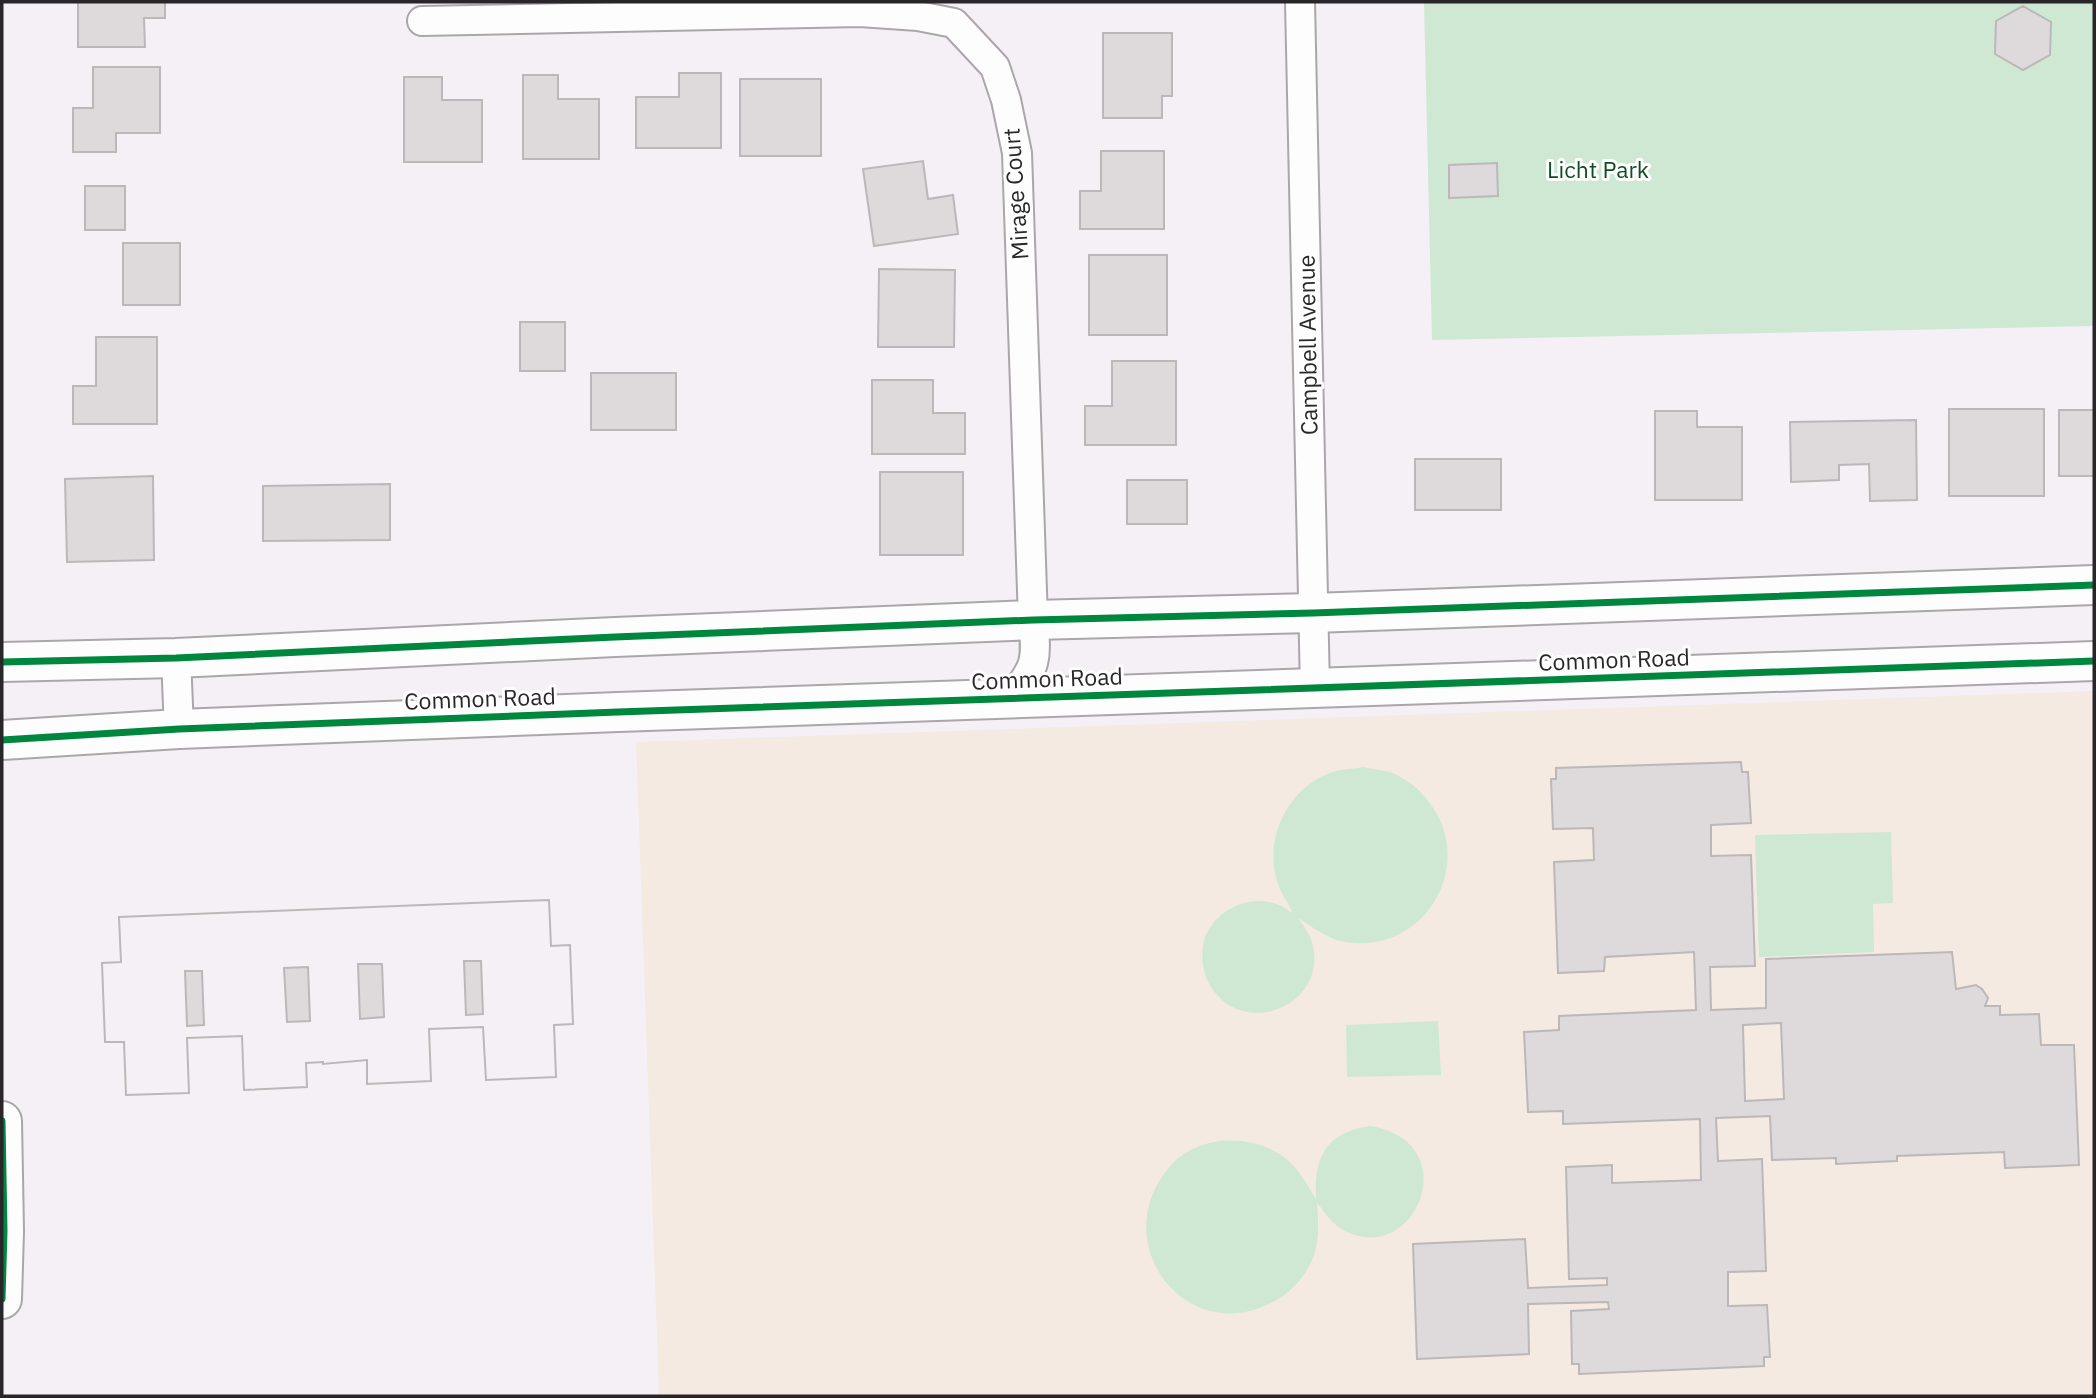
<svg xmlns="http://www.w3.org/2000/svg" width="2096" height="1398" viewBox="0 0 2096 1398" font-family="'IBM Plex Sans',sans-serif">
<style>
.education{fill:#f4eae2}
.green{fill:#cee8d3}
.building{fill:#dedadb;stroke:#bcb7b8;stroke-width:2;fill-rule:evenodd}
.lines{fill:none;stroke-linecap:round;stroke-linejoin:round}
.street-casing{stroke:#aaa6aa;stroke-width:32}
.secondary-casing{stroke:#aaa6aa;stroke-width:42}
.street{stroke:#fefdfe;stroke-width:28}
.secondary{stroke:#fefdfe;stroke-width:38}
.cycleway-casing{stroke:#fefefe;stroke-width:11}
.cycleway{stroke:#00873e;stroke-width:7}
.labels{text-anchor:middle;dominant-baseline:central;stroke-width:6;stroke-linejoin:round;paint-order:stroke}
.park-label{font-size:23px;fill:#104d23;stroke:#fefefe}
.street-label{font-size:23px;fill:#292629;stroke:#fefefe}
</style>
<rect width="100%" height="100%" fill="#f5f0f5"/>
<path class="education" d="M 2094,691 L 2094,1396 L 659,1396 L 636,742 Z"/>
<path class="green" d="M 1424,2 L 2094,2 L 2094,326 L 1432,340 Z
M 1363,767 C 1372,769 1381,770 1389,772 C 1402,776 1416,786 1424,796 C 1482,860 1425,960 1340,941 C 1325,937 1311,926 1298,918 C 1304,926 1311,935 1313,946 C 1326,1006 1244,1039 1211,987 C 1203,974 1201,960 1203,945 C 1209,913 1248,892 1279,905 C 1284,907 1288,911 1293,913 C 1289,904 1281,894 1278,884 C 1262,839 1289,784 1336,771 C 1344,769 1354,769 1363,767 Z
M 1891,832 L 1893,903 L 1873,904 L 1874,952 L 1759,957 L 1755,835 Z
M 1438,1021 L 1441,1075 L 1347,1077 L 1346,1025 Z
M 1370,1126 C 1468,1142 1415,1269 1343,1230 C 1332,1224 1325,1212 1317,1203 C 1318,1220 1320,1238 1314,1255 C 1307,1275 1292,1292 1273,1302 C 1185,1349 1103,1240 1172,1164 C 1200,1134 1252,1134 1284,1157 C 1299,1168 1307,1185 1316,1199 C 1314,1157 1325,1133 1370,1126 Z"/>
<path class="building" d="M 78,2 L 165,2 L 165,18 L 144,18 L 145,47 L 78,47 Z
M 2023,6 L 2051,22 L 2050,55 L 2023,70 L 1995,54 L 1996,21 Z
M 1103,33 L 1172,33 L 1172,96 L 1162,96 L 1162,118 L 1103,118 Z
M 93,67 L 160,67 L 160,133 L 116,133 L 116,152 L 73,152 L 73,108 L 93,108 Z
M 679,73 L 721,73 L 721,148 L 636,148 L 636,97 L 679,97 Z
M 523,75 L 558,75 L 558,99 L 599,99 L 599,159 L 523,159 Z
M 404,77 L 442,77 L 442,100 L 482,100 L 482,162 L 404,162 Z
M 740,79 L 821,79 L 821,156 L 740,156 Z
M 1101,151 L 1164,151 L 1164,229 L 1080,229 L 1080,191 L 1101,191 Z
M 923,161 L 928,199 L 953,195 L 958,234 L 874,246 L 863,169 Z
M 1497,163 L 1498,196 L 1449,198 L 1449,165 Z
M 85,186 L 125,186 L 125,230 L 85,230 Z
M 123,243 L 180,243 L 180,305 L 123,305 Z
M 1089,255 L 1167,255 L 1167,335 L 1089,335 Z
M 879,269 L 955,270 L 954,347 L 878,347 Z
M 520,322 L 565,322 L 565,371 L 520,371 Z
M 96,337 L 157,337 L 157,424 L 73,424 L 73,386 L 96,386 Z
M 1112,361 L 1176,361 L 1176,445 L 1085,445 L 1085,406 L 1112,406 Z
M 591,373 L 676,373 L 676,430 L 591,430 Z
M 872,380 L 933,380 L 933,413 L 965,413 L 965,454 L 872,454 Z
M 1949,409 L 2044,409 L 2044,496 L 1949,496 Z
M 2059,410 L 2094,410 L 2094,476 L 2059,476 Z
M 1655,411 L 1697,411 L 1697,427 L 1742,427 L 1742,500 L 1655,500 Z
M 1916,420 L 1917,500 L 1870,501 L 1869,464 L 1839,465 L 1839,480 L 1791,482 L 1790,422 Z
M 1415,459 L 1501,459 L 1501,510 L 1415,510 Z
M 880,472 L 963,472 L 963,555 L 880,555 Z
M 153,476 L 154,560 L 67,562 L 65,479 Z
M 1127,480 L 1187,480 L 1187,524 L 1127,524 Z
M 390,484 L 390,540 L 263,541 L 263,486 Z
M 1741,762 L 1742,772 L 1748,772 L 1751,823 L 1711,825 L 1711,856 L 1751,855 L 1755,966 L 1710,967 L 1711,1010 L 1766,1008 L 1766,959 L 1952,952 L 1956,989 L 1976,985 L 1982,989 L 1988,998 L 1985,1006 L 2000,1006 L 2000,1015 L 2039,1014 L 2041,1045 L 2074,1045 L 2079,1165 L 2005,1168 L 2004,1152 L 1897,1156 L 1897,1161 L 1836,1164 L 1836,1158 L 1772,1160 L 1770,1116 L 1716,1118 L 1718,1161 L 1762,1159 L 1766,1271 L 1728,1272 L 1728,1306 L 1767,1305 L 1770,1357 L 1764,1357 L 1764,1366 L 1579,1374 L 1579,1364 L 1572,1364 L 1571,1311 L 1609,1309 L 1608,1302 L 1528,1304 L 1529,1354 L 1417,1359 L 1413,1244 L 1525,1239 L 1528,1288 L 1607,1285 L 1607,1278 L 1569,1279 L 1566,1167 L 1612,1165 L 1612,1183 L 1701,1180 L 1700,1119 L 1563,1124 L 1563,1111 L 1528,1112 L 1524,1032 L 1559,1030 L 1559,1016 L 1696,1010 L 1694,952 L 1605,957 L 1604,971 L 1558,973 L 1554,862 L 1594,860 L 1593,828 L 1553,829 L 1551,779 L 1556,779 L 1556,768 ZM 1781,1023 L 1784,1099 L 1745,1101 L 1743,1025 Z
M 549,900 L 551,946 L 570,945 L 573,1024 L 554,1025 L 556,1077 L 486,1080 L 483,1027 L 429,1029 L 431,1081 L 367,1084 L 367,1060 L 323,1064 L 323,1062 L 306,1063 L 307,1087 L 244,1090 L 242,1036 L 187,1038 L 189,1093 L 126,1095 L 124,1042 L 105,1042 L 102,963 L 121,962 L 119,917 ZM 464,961 L 481,961 L 483,1014 L 466,1015 ZM 358,964 L 382,964 L 384,1017 L 360,1019 ZM 308,967 L 310,1021 L 287,1022 L 284,968 ZM 185,971 L 202,971 L 204,1025 L 187,1026 Z
M 549,900 L 551,946 L 570,945 L 573,1024 L 554,1025 L 556,1077 L 486,1080 L 483,1027 L 429,1029 L 431,1081 L 367,1084 L 367,1060 L 323,1064 L 323,1062 L 306,1063 L 307,1087 L 244,1090 L 242,1036 L 187,1038 L 189,1093 L 126,1095 L 124,1042 L 105,1042 L 102,963 L 121,962 L 119,917 Z"/>
<g class="lines">
<defs>
<path id="street" d="M 1300,2 L 1315,689
M 422,21 L 860,12 L 918,16 L 954,23 L 995,67 L 1006,100 L 1017,153 L 1033,620 C 1037,660 1037,666 1011,698
M 176,658 L 179,729"/>
<path id="secondary" d="M 2,662 L 176,658 L 615,637 L 1033,620 L 1313,613 L 2094,585
M 2,740 L 179,729 L 618,712 L 2094,661
M 2,1121 L 4,1231 L 2,1299"/>
</defs>
<use href="#street" class="street-casing"/>
<use href="#secondary" class="secondary-casing"/>
<use href="#street" class="street"/>
<use href="#secondary" class="secondary"/>
<defs>
<path id="cycleway" d="M 2,662 L 176,658 L 615,637 L 1033,620 L 1313,613 L 2094,585
M 2,740 L 179,729 L 618,712 L 2094,661
M 2,1121 L 4,1231 L 2,1299"/>
</defs>
<use href="#cycleway" class="cycleway-casing"/>
<use href="#cycleway" class="cycleway"/>
</g>
<g class="labels">
<g class="park-label">
<text x="1598" y="169">Licht Park</text>
</g>
<g class="street-label">
<text transform="translate(1015 194) rotate(-94)">Mirage Court</text>
<text transform="translate(1307 345) rotate(-91)">Campbell Avenue</text>
<text transform="translate(1614 659) rotate(-2)">Common Road</text>
<text transform="translate(1047 678) rotate(-2)">Common Road</text>
<text transform="translate(480 698) rotate(-2)">Common Road</text>
</g>
</g>
<rect width="2096" height="1398" fill="none" stroke="#292629" stroke-width="7"/>
</svg>
